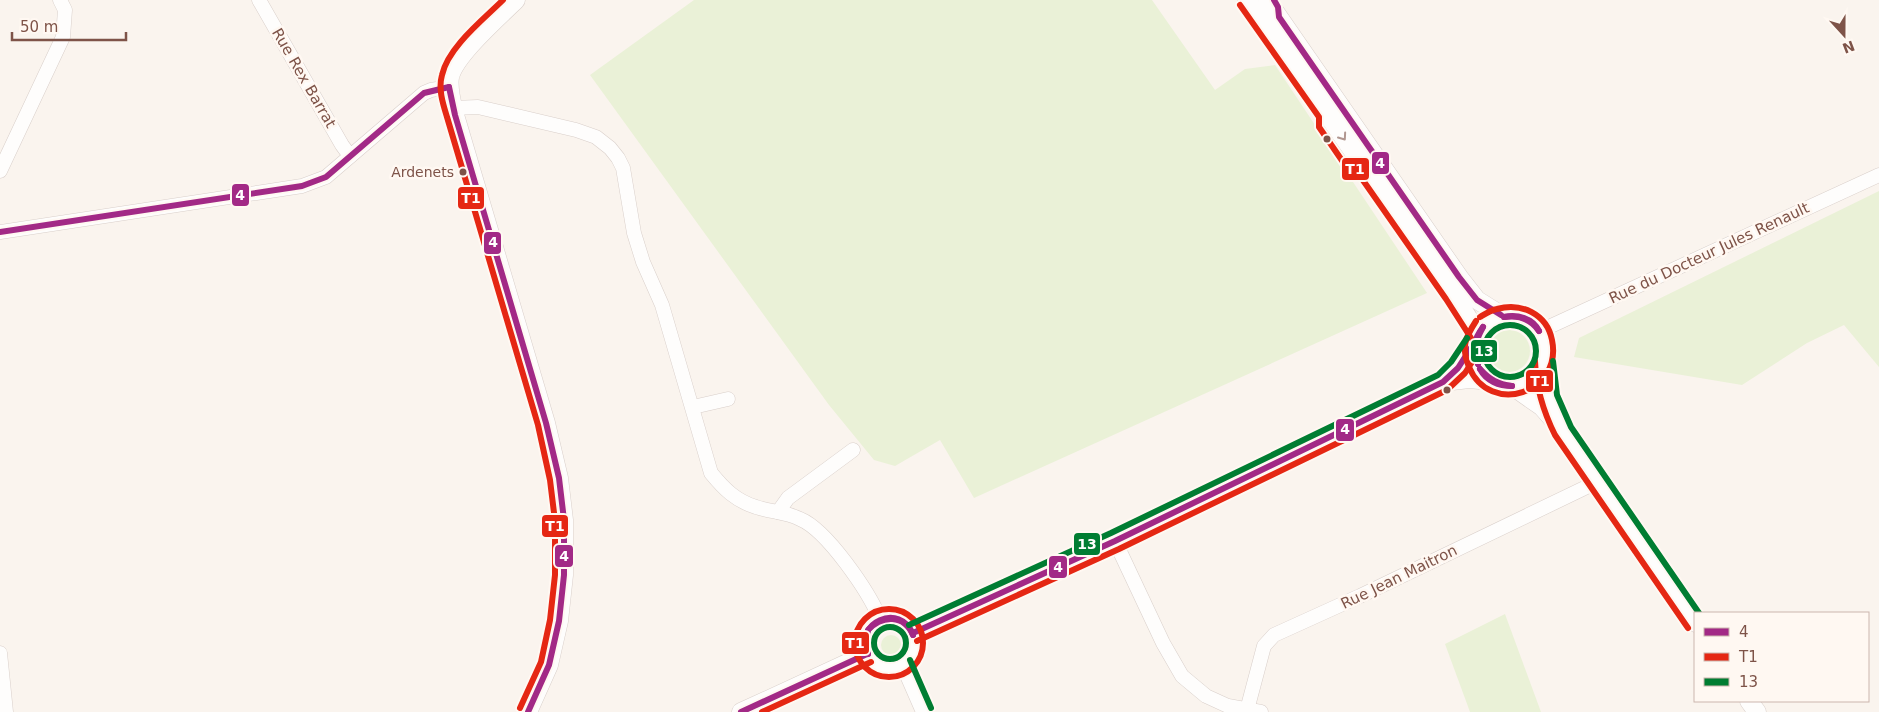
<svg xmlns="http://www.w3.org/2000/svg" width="1879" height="712" viewBox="0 0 1879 712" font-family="'DejaVu Sans',sans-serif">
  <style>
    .green { fill: #eaf1d7 }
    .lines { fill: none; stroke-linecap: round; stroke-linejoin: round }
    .minor-casing { stroke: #d9cfca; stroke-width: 15 }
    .tertiary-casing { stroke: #d9cfca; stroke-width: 19 }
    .minor { stroke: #fefdfc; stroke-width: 14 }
    .tertiary { stroke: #fefdfc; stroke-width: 18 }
    .bus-1-casing { stroke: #fff8f2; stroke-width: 10 }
    .bus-2-casing { stroke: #fff8f2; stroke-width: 10 }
    .bus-3-casing { stroke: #fff8f2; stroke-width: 10 }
    .bus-1 { stroke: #a22986; stroke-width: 6 }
    .bus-2 { stroke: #e52713; stroke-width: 6 }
    .bus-3 { stroke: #007d32; stroke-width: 6 }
    .oneway { stroke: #b19790 }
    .bus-dot { fill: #7e5348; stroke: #fff8f2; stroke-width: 2 }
    .labels { text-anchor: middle; stroke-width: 5; stroke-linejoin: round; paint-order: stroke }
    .bus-label { font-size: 14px; fill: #7e5348; stroke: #fff8f2; text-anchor: end }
    .street-label { font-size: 15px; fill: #7e5348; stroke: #fff8f2 }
    .line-badge { stroke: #fff8f2; stroke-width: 2 }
    .badge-label { font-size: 14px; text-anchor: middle; font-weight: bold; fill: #fff }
  </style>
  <rect width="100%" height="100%" fill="#faf4ee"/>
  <!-- green -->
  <g class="green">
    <polygon points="694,0 1152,0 1215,90 1245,69 1275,65 1427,293 974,498 940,440 895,466 874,460 829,405 590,75"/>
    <polygon points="1879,191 1879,367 1844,325 1807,343 1742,385 1574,357 1579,338"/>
    <circle cx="1509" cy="351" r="21"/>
    <polygon points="1505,614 1541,712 1470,712 1445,644"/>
    <circle cx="891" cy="645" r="10"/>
  </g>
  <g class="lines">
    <defs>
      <g id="minor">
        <polyline points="259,0 342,145 350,156"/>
        <path d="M453,108l25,-1 98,23 20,7 14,11 8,10 5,10 11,65 9,29 19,43 49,168c13,16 25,28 45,34 15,5 30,5 44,12 27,11 69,73 80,100"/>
        <polyline points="0,171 63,37 65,10 60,0"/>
        <polyline points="0,232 302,186 326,177 424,93 431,90 449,87"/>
        <polyline points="1540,331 1879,175"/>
        <polyline points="693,407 728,399"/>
        <polyline points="778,512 788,498 853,450"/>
        <polyline points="1115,541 1163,643 1182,676 1206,696 1228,706 1261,712"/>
        <polyline points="0,653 6,712"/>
        <polyline points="902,664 923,712"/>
        <polyline points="1247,710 1264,646 1274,635 1360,596 1597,482"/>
      </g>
      <g id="tertiary">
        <path d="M516,0c-17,17 -61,55 -66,77 -2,12 2,26 5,38l91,308 13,55 5,42v55l-5,46 -10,44 -21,47"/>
        <polyline points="1247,0 1453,294 1478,333"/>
        <polyline points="1267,0 1459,277 1477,300 1501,315"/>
        <circle cx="1509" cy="350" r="36"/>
        <path d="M1544,361c0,21 3,37 12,57"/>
        <polyline points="1443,382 1469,379 1491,381"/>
        <polyline points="1512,386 1542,407 1563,431 1695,623"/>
        <circle cx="889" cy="643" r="25"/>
        <polyline points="913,633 1115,541 1443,382 1458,368 1474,343"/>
        <polyline points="1749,701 1757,712"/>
        <polyline points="741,712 867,654"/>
      </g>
    </defs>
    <!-- minor casing -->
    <use href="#minor" class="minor-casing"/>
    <!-- tertiary casing -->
    <use href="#tertiary" class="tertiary-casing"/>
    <!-- minor -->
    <use href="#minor" class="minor"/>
    <!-- tertiary -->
    <use href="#tertiary" class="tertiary"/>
    <defs>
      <g id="bus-1">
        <polyline points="1274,0 1278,7 1279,17 1459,277 1477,300 1501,315"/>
        <polyline points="449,87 455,115 546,423 559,478 564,520 564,575 559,621 549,665 528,712"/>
        <polyline points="0,232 302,186 326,177 424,93 449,87"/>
        <path d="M1504,317c13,-3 29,1 35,14"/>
        <path d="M1504,317c14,-2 27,2 35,14"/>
        <path d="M1478,364c-7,-15 -4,-25 5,-37"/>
        <path d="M1478,364c-6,-14 -2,-24 5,-37"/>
        <path d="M1480,369c10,11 18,15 32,17"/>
        <path d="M1480,369c6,12 19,17 32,17"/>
        <polyline points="913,633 1115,541 1443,382 1458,368 1474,343"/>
        <path d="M868,654c-16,-31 33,-53 45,-19"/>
        <path d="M868,654l-3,-10 3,-14c14,-15 36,-16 45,5"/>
        <polyline points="741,712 867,654"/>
      </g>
      <g id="bus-2">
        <path d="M503,0c-19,19 -55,47 -61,75 -4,14 1,29 5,42l91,308 12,55 5,41v54l-5,45 -9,42 -21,46"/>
        <polyline points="1240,5 1319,117 1319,127 1343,162 1347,165 1353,166 1446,299 1471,338"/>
        <path d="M1476,321c-11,17 -15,26 -7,46 21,50 94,26 83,-27 -5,-26 -31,-38 -55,-31 -6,1 -12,5 -17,8"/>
        <path d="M1535,361c1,27 8,50 20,74l133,193"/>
        <circle cx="889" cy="643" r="34"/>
        <polyline points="917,641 1119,549 1447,390 1465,373 1481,348"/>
        <polyline points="762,712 871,662"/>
      </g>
      <g id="bus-3">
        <circle cx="1510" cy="351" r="26"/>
        <polyline points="1553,361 1557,395 1571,427 1699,613"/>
        <polyline points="909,625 1111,533 1438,375 1451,362 1467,338"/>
        <circle cx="890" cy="643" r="16"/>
        <polyline points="910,660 931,708"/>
      </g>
    </defs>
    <!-- bus-1 casing -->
    <use href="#bus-1" class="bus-1-casing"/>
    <!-- bus-2 casing -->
    <use href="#bus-2" class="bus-2-casing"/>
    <!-- bus-3 casing -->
    <use href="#bus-3" class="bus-3-casing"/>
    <!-- bus-1 -->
    <use href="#bus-1" class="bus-1"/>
    <!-- bus-2 -->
    <use href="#bus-2" class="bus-2"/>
    <!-- bus-3 -->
    <use href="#bus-3" class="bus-3"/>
  </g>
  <!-- one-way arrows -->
  <defs><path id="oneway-chevron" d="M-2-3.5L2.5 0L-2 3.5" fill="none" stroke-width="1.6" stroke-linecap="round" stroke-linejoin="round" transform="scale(1.25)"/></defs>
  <use class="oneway" href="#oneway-chevron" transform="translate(1343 137) rotate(55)"/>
  <!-- markers -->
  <g class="bus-dot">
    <circle cx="1327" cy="139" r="4.5"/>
    <circle cx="463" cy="172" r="4.5"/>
    <circle cx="1447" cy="390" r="4.5"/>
  </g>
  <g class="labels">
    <!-- bus labels -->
    <g class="bus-label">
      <text x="454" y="177">Ardenets</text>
    </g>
    <!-- street labels -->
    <g class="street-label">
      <text transform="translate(304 78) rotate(60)" y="5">Rue Rex Barrat</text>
      <text transform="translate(1709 253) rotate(-25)" y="5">Rue du Docteur Jules Renault</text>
      <text transform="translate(1399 577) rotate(-26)" y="5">Rue Jean Maitron</text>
    </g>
  </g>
  <g class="line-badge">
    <rect x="1371" y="151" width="19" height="24" rx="5" fill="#a22986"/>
    <rect x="1341" y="157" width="29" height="24" rx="5" fill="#e52713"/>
    <rect x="231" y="183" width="19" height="24" rx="5" fill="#a22986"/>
    <rect x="457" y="186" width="28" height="24" rx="5" fill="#e52713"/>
    <rect x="483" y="231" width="19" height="24" rx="5" fill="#a22986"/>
    <rect x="1470" y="339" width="28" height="24" rx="5" fill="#007d32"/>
    <rect x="1525" y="369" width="29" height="24" rx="5" fill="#e52713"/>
    <rect x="1335" y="418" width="20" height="24" rx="5" fill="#a22986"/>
    <rect x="541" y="514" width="28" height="24" rx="5" fill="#e52713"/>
    <rect x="1073" y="532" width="28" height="24" rx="5" fill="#007d32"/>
    <rect x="554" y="544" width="20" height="24" rx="5" fill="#a22986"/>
    <rect x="1048" y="555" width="20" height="24" rx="5" fill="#a22986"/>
    <rect x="841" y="631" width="29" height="24" rx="5" fill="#e52713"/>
  </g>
  <g class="badge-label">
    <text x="1380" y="168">4</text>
    <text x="1355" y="174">T1</text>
    <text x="240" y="200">4</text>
    <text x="471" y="203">T1</text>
    <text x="493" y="247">4</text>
    <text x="1484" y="356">13</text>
    <text x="1540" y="386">T1</text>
    <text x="1345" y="434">4</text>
    <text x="555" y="531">T1</text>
    <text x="1087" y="549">13</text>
    <text x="564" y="561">4</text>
    <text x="1058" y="572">4</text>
    <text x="855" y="648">T1</text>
  </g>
  <!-- legend -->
  <rect x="1694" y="612" width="175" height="90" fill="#fff8f2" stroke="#cbb6ae"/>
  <rect x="1704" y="628" width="25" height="8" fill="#a22986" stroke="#cbb6ae"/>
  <text x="1739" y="637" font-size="15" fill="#7e5348">4</text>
  <rect x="1704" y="653" width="25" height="8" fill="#e52713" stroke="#cbb6ae"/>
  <text x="1739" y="662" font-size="15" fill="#7e5348">T1</text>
  <rect x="1704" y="678" width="25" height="8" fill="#007d32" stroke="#cbb6ae"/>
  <text x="1739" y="687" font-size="15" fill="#7e5348">13</text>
  <!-- north arrow -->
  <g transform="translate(1844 35) rotate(159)" stroke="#fff8f2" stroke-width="4" paint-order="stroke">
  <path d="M0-4L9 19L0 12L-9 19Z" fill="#7e5348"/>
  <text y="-8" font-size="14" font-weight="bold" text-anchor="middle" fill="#7e5348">N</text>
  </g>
  <!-- scale -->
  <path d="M12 32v8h114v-8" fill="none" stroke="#7e5348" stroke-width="2.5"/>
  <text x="20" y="32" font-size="15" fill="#7e5348" stroke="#fff8f2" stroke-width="4" paint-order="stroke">50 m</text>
</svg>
